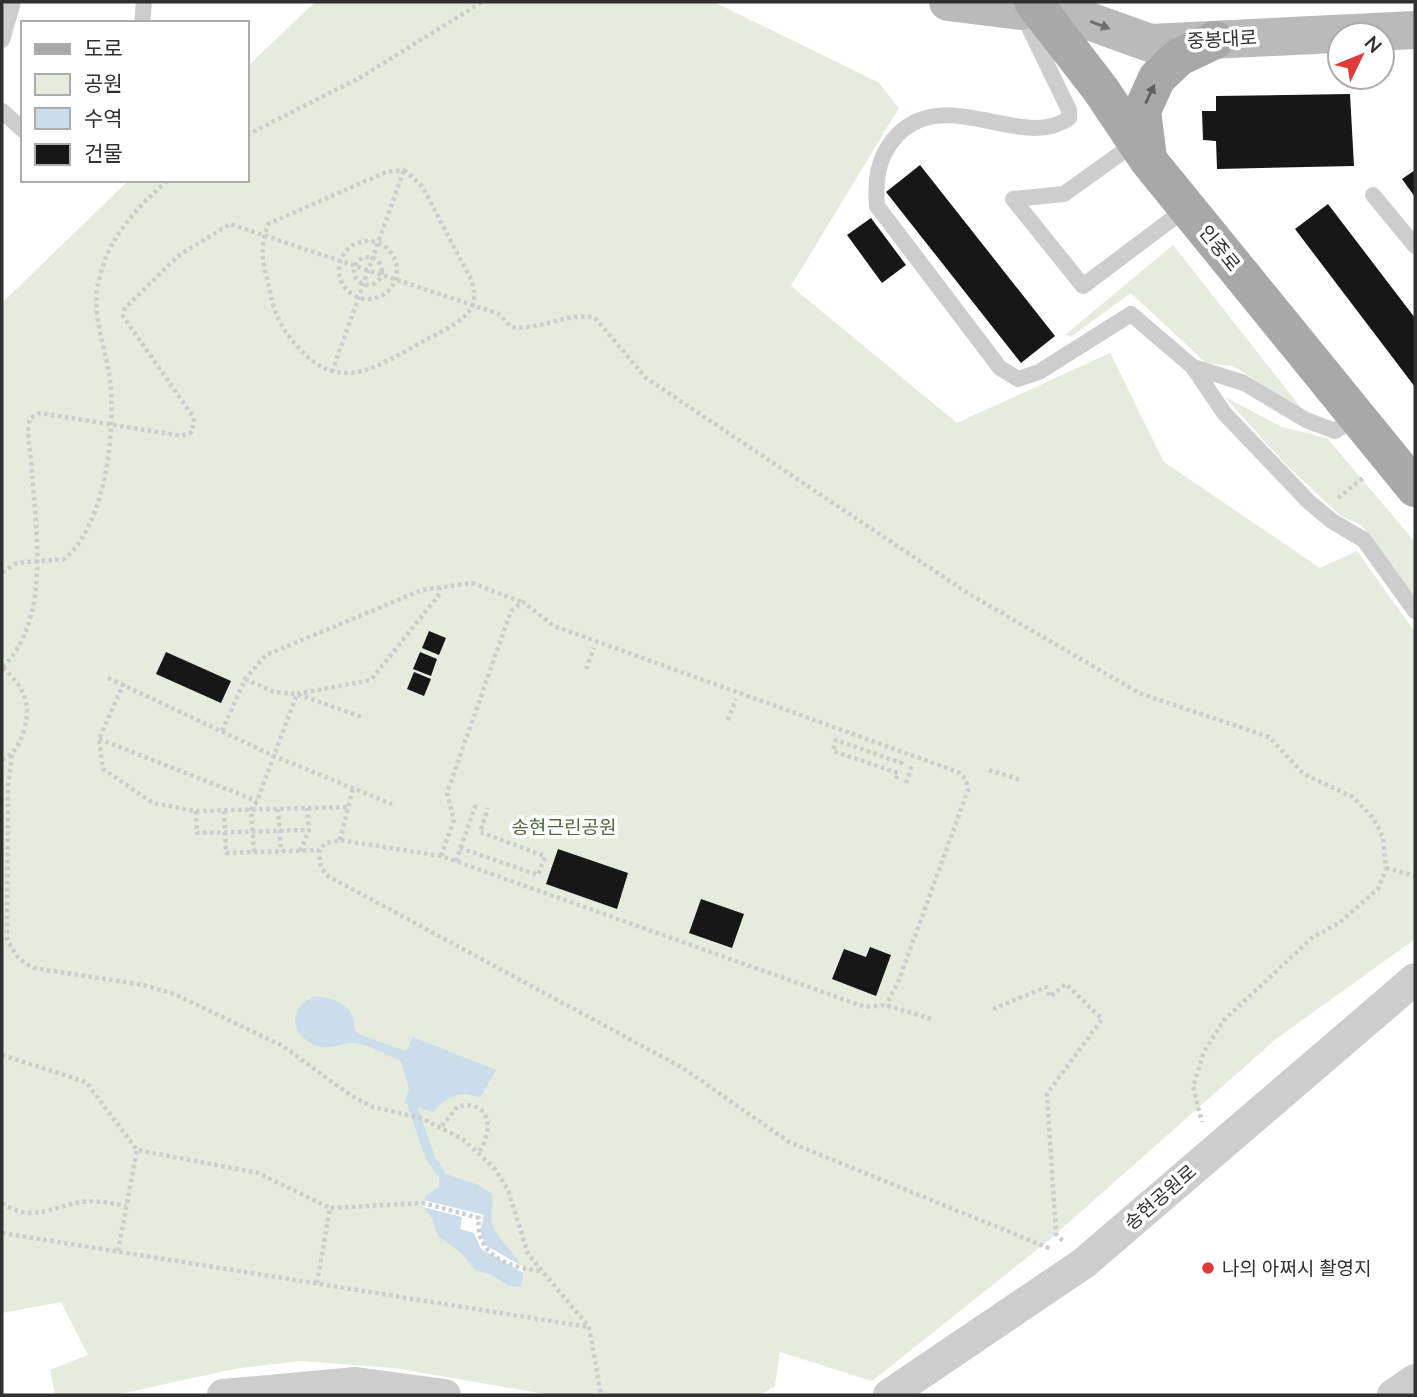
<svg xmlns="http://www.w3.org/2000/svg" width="1417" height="1397" viewBox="0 0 1417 1397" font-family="Lato,'Noto Sans KR',sans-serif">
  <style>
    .green { fill: #e5ecde }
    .water { fill: #cbdceb }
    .pier { fill: #fff }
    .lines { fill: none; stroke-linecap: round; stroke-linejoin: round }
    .stream { stroke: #cbdceb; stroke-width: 9 }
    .building { fill: #171717 }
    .path { stroke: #cdcdcd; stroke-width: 4.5; stroke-dasharray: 3.5 3.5; stroke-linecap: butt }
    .lane { stroke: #cdcdcd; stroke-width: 16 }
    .street { stroke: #cdcdcd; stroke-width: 32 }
    .secondary { stroke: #bababa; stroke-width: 38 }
    .primary { stroke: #a8a8a8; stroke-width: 38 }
    .oneway { fill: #6e6e6e }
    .oneway2 { fill: #606060 }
    .poi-dot { fill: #de3b3a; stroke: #fff; stroke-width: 2.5 }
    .labels { text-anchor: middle; stroke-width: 7; stroke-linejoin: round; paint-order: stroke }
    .street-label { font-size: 19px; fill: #303030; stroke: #fff }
    .park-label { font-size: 19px; fill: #4f6a3f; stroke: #fff }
    .poi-label { font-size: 19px; fill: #303030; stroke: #fff; text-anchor: start }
  </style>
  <rect width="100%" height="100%" fill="#fff"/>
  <!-- green -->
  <g class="green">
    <polygon points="315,2 714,2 878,82 899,108 791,286 957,423 1110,353 1164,462 1320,568 1357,551 1415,632 1415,939 1276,1039 1049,1240 872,1381 780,1352 775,1386 760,1395 551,1395 394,1368 300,1361 234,1369 115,1395 55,1395 50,1370 88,1355 61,1302 2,1313 2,303 129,180 247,180 247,67"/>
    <polygon points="1173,245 1302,409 1233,366 1206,363 1131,293 1072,336 1065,335"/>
    <polygon points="1225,397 1282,427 1327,438 1415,542 1415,599 1361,525 1341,516 1285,464"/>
  </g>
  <!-- water -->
  <g class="water">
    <path d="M313,997c14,-1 36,4 40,21 2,7 0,10 5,16l48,17 7,-14 83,33 -16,28c-19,-9 -34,-1 -47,14l-29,-9 5,-14 -8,-28c-15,-6 -32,-17 -47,-18 -11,-1 -21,6 -33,4 -29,-7 -36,-37 -8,-50z"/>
    <path d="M440,1172l38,13 14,9c2,11 -3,21 1,32 7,20 42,39 26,61l-10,-1 -19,-12 -14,-3 -15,-18 -23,-17 -6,-18 -9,-11 2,-11 14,-9z"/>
  </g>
  <!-- pier -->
  <polygon class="pier" points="423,1200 484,1215 480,1231 485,1245 522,1266 524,1273 481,1249 474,1233 460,1229 462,1217 423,1207"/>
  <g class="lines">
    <!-- stream -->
    <polyline class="stream" points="412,1105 430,1157 440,1172"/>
  </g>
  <!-- building -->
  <g class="building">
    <polygon points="1350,94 1354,166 1217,169 1216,141 1203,140 1202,111 1216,111 1216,96"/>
    <polygon points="920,165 1055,336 1021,363 886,192"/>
    <polygon points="1415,170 1415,197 1402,179"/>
    <polygon points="1328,204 1415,318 1415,387 1295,229"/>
    <polygon points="871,218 906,265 882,283 847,235"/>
    <polygon points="429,631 446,638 439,655 422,648"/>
    <polygon points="166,652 231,681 221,703 156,674"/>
    <polygon points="420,652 437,659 431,676 413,669"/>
    <polygon points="414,672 431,679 424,696 407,689"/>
    <polygon points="558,849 628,873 617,909 546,884"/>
    <polygon points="701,899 744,914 732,948 689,933"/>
    <polygon points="870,947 891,955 876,996 832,979 844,949 866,957"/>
  </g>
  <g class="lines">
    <!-- path -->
    <g class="path">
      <polyline points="247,135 361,77 482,2"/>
      <path d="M404,170l18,16 50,95c2,9 4,17 0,26 -11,18 -35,26 -52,36 -45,25 -81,51 -122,4 -13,-13 -24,-33 -27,-51 -6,-33 -14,-38 -3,-72l118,-52z"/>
      <circle cx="368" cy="270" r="29"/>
      <circle cx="368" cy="271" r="14"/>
      <polyline points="332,372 404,170"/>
      <polyline points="1338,498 1364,477"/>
      <path d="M2,572l15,-9 47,-4c43,-34 53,-135 45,-186 -5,-29 -17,-60 -11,-89 9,-45 37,-75 70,-104"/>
      <path d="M3,667c48,-50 33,-132 29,-196 -1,-16 -6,-37 -2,-53l10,-5 142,23 10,-4 2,-14 -71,-102 2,-8 53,-52 52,-32 269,90 12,13c31,4 56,-16 84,-9l51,60 320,214 173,101 130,44 35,37 49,23 20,21 10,19 3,31 -8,21 -39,34 -26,14 -89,83 -20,32 -11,35 9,35"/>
      <polyline points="586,669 594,648"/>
      <polyline points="108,678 274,756 392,804"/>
      <polyline points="245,679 274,692 297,694 362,717"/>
      <polyline points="124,683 99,739 103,769 153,803 196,811 348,807"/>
      <polyline points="297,694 371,680 438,596 440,587"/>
      <polyline points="728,720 736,699"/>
      <polyline points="222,731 245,679 266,655 422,590 472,583 522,602"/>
      <polyline points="99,739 257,801"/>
      <path d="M12,755l-4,31 -1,153c7,14 12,23 27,29l110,17 30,9 109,52 67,49 23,12 48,11 43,22 31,29 13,21 20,64 61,73 12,68"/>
      <path d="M2,760c13,-7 18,-16 22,-30 8,-28 -1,-44 -22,-63"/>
      <polyline points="989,770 1021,780"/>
      <polyline points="896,779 898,773 833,751 836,740 901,763 903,759"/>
      <polyline points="906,783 913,763"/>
      <polyline points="278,809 281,852"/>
      <polyline points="196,811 197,833 309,830"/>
      <polyline points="224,811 226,853 319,850"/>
      <polyline points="340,840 353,788"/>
      <polyline points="460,848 538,875 545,856 480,832 488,808"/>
      <polyline points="300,851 309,830 307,808"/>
      <polyline points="254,852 251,810 257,801 297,694"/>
      <polyline points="441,856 454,820 447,793 511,611 523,602 554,626 958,772 966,779 968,790 899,980 886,1005"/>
      <polyline points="456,861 476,804"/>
      <polyline points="1386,868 1415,876"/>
      <polyline points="993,1009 1046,987 1050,997 1066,984 1102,1019 1047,1094 1056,1234 1064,1242"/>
      <polyline points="931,1019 886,1005 865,1007 441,856 340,840 326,843 319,850 321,868 328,876 683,1068 789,1142 1051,1249"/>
      <polyline points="2,1055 86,1082 137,1150 258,1173 330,1208"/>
      <path d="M442,1126l16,-20c33,-6 36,23 21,46"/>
      <path d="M2,1203c31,21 50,3 80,-1 15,-2 29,1 44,4"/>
      <polyline points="2,1233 588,1327"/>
      <polyline points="118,1251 137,1150"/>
      <path d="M317,1283l13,-75 93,-5 56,15c-5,37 31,50 62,53"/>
    </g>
    <!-- lane -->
    <g class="lane">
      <path d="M1021,11l48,99v8c-46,35 -128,-38 -176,22 -16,20 -18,42 -16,66l123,162 18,11 21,-7 92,-58 62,53 31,46 85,89 23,19 32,19 51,71"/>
      <polyline points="142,23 144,2"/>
      <polyline points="2,40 13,2"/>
      <polyline points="2,111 23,130"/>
      <polyline points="1135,143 1064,194 1013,199 1083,286 1188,207"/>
      <polyline points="1373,195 1415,246"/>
      <polyline points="1193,367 1244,383 1306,420 1335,431 1356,417"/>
    </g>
    <!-- street -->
    <g class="street">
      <polyline points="223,1395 356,1383 445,1395"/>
      <polyline points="889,1395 1084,1263 1415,979"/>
      <polyline points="1393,1395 1415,1380"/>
    </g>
    <!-- secondary -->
    <g class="secondary">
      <polyline points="948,2 1021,11 1031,2"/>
      <polyline points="1036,2 1150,43 1415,30"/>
    </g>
    <!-- primary -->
    <g class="primary">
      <polyline points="1033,2 1101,90 1148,160 1415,488"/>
      <polyline points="1148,158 1142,111 1157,78 1179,57 1215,40"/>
    </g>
  </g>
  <!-- one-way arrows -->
  <defs><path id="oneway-solid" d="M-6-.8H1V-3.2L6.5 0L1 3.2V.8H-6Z" transform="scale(1.75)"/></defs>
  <use class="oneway" href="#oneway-solid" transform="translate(1100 25) rotate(20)"/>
  <use class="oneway2" href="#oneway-solid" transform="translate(1150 94) rotate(-65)"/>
  <!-- markers -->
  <circle class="poi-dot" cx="1208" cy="1268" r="7"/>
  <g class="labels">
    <!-- street labels -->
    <g class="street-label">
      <text transform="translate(1222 39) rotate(-3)" y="7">중봉대로</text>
      <text transform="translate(1220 248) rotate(51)" y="7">인중로</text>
      <text transform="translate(1160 1197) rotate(-41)" y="7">송현공원로</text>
    </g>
    <!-- park labels -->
    <g class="park-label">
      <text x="564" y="834">송현근린공원</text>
    </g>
    <!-- poi labels -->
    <g class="poi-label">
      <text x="1222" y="1275">나의 아쩌시 촬영지</text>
    </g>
  </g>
  <!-- border -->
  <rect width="1417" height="1397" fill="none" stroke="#303030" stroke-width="7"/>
  <!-- legend -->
  <rect x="21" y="21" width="228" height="161" fill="#ffffff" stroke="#acacac" stroke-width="2"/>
  <rect x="35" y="44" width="35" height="10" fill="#a8a8a8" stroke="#acacac" stroke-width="2"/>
  <text x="84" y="56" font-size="21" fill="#303030">도로</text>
  <rect x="35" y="74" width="35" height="21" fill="#e5ecde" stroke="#acacac" stroke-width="2"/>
  <text x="84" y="91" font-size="21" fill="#303030">공원</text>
  <rect x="35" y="108" width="35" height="21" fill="#cbdceb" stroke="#acacac" stroke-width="2"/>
  <text x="84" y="126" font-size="21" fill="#303030">수역</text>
  <rect x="35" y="144" width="35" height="21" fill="#171717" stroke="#acacac" stroke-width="2"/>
  <text x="84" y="161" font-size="21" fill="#303030">건물</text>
  <!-- north arrow -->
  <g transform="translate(1361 56) rotate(47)"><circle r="33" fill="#ffffff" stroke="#acacac" stroke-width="2"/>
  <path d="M0-5L12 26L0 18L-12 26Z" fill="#de3b3a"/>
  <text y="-10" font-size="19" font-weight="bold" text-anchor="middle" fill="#303030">N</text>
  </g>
</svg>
